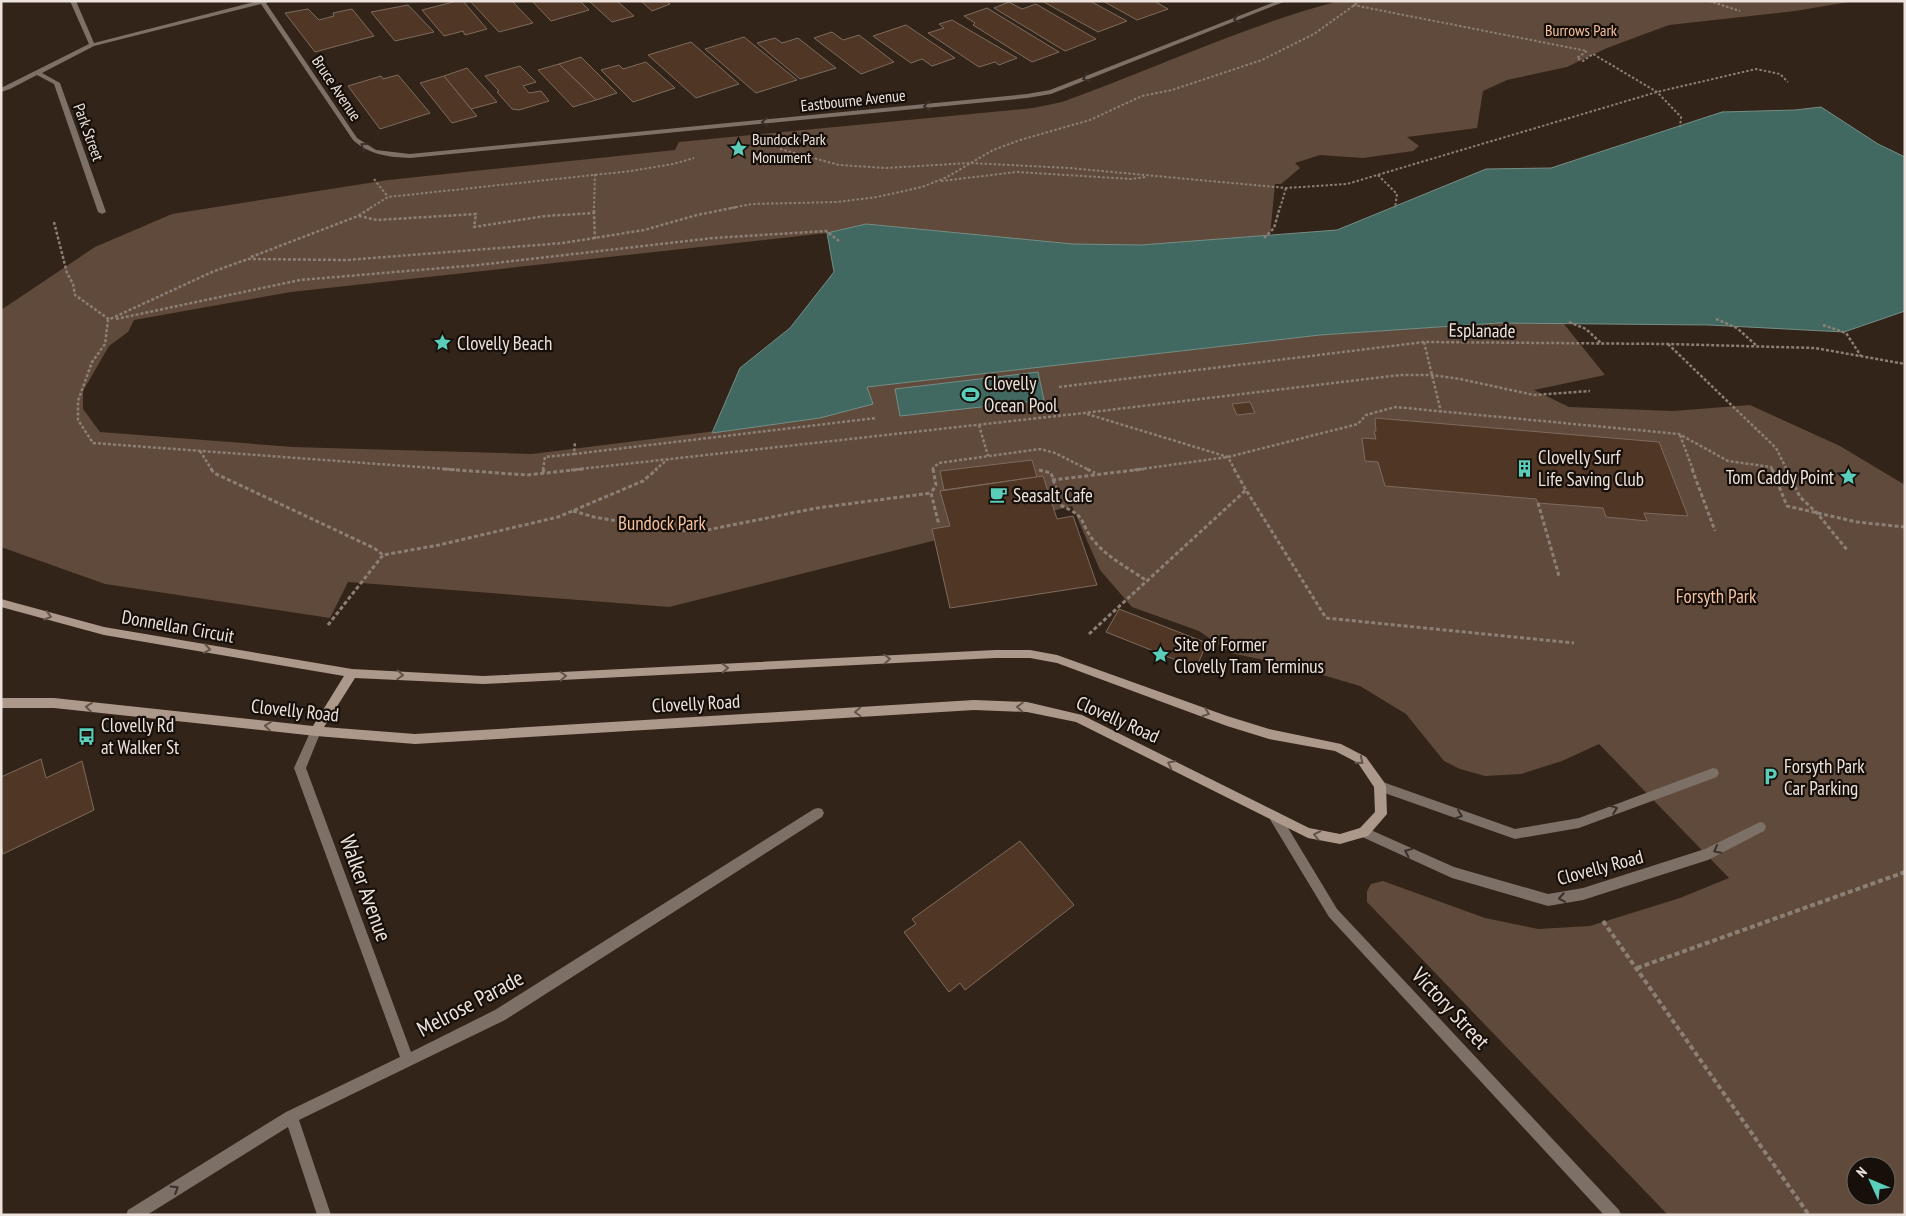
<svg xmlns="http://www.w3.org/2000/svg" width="1906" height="1216" viewBox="0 0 1906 1216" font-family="'PT Sans Narrow',sans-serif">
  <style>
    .green { fill: #604a3b; fill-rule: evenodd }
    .water { fill: #416961; stroke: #758e86 }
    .building { fill: #503624; stroke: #7d6b5e }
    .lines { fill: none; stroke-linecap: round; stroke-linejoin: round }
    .path-far3 { stroke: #8c7f75; stroke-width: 2; stroke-dasharray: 2.5 2; stroke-linecap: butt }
    .path-far2 { stroke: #8c7f75; stroke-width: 2.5; stroke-dasharray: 3 2; stroke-linecap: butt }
    .path-far1 { stroke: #8c7f75; stroke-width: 3; stroke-dasharray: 4 2.5; stroke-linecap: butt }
    .path { stroke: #8c7f75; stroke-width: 4; stroke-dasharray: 5 3; stroke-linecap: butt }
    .lane { fill: #7d7067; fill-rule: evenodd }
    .street { fill: #7d7067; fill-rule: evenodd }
    .secondary { fill: #ad998b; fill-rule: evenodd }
    .oneway { stroke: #3a312b }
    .oneway2 { stroke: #62544a }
    .labels { text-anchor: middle; stroke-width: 4.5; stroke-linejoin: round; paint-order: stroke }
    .far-park-label { font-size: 16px; fill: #f6c29e; stroke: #160f0a }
    .far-street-label { font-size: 16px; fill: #eee3dc; stroke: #160f0a }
    .far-poi-label { font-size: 16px; fill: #eee3dc; stroke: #160f0a; text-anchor: start }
    .street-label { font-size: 19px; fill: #eee3dc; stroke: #160f0a }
    .poi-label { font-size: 19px; fill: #eee3dc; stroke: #160f0a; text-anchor: start }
    .park-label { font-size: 19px; fill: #f6c29e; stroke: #160f0a }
    .near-street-label { font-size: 22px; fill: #eee3dc; stroke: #160f0a }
  </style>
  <rect width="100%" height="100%" fill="#332419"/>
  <!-- green -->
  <path class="green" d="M1339,1h516l-60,10 -126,14 -62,23 -40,19 -60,13 -24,11 -6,37 -70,9 12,9 -6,5 -50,7 -43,-3 -25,8 5,5 -19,16h-6l-5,52 -129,9 -68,-1 -207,-20 -39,9 -536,59 -157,28 -6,12 -19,14 -26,45v18l17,23 193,15 239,7 288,-36 52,-14 -5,-17 453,-52 240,-16 45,56 -71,15 35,17 104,4 77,-6 90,41 65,39v730h-237l-301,-313v-11l4,-7 12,-3 102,37 53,11 52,-3 90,-28 49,-20 -130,-134 -37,17 -41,13 -36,2 -25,-7 -16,-8 -38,-47 -46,-28 -68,-20 -61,-13 -32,-22 -67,-24 -32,-37 -28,-64 -403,101 -321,-25 -18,36 -225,-34 -104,-37v-237l94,-63 77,-33 216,-34 287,-30 4,-8 354,-34 29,-6 19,-7c85,-32 170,-71 258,-94zM1856,1166h30v30h-30z"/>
  <!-- water -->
  <g class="water">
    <polygon points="1821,107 1878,144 1905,157 1905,311 1844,332 1709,325 1498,323 1320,335 867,387 873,404 820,418 712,433 740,368 790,328 834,272 827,233 866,224 1073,244 1141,245 1337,230 1486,169 1551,168 1722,112 1795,110"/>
    <polygon points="1038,372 1044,400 900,416 895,389"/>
  </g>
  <!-- building -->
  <g class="building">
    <polygon points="457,1 463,1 487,29 465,35 463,31 444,36 422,10"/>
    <polygon points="470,1 512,1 533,23 499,32"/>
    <polygon points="532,1 580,1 589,10 551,21"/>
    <polygon points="589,1 617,1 634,16 612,22"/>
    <polygon points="641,1 667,1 670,4 652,11"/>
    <polygon points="1042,1 1090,1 1127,21 1098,32"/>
    <polygon points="1103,1 1154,1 1168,9 1137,20"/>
    <polygon points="1009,2 1022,9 1036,4 1096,39 1065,51 994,8"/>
    <polygon points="408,5 434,32 395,41 371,12"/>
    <polygon points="987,8 1059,52 1032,62 973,25 975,23 964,16"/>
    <polygon points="308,9 319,20 334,16 333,13 352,9 374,36 315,52 285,13"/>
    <polygon points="952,20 1017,58 999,65 995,62 979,67 928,33 944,28 939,24"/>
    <polygon points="906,25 955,58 932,66 922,59 911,63 873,36"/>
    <polygon points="832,32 843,40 859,35 894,62 861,74 814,38"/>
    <polygon points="744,37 797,80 756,93 705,49"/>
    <polygon points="775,38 782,43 798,38 836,68 800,79 757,43"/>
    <polygon points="691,42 739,84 696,98 648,55"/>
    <polygon points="581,57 617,93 596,100 559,64"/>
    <polygon points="646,62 675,88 633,102 601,70 619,65 623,69"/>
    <polygon points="559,64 596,100 573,107 538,70"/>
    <polygon points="520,66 536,82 523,86 529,93 541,91 549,101 519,110 512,109 497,92 499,91 485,76"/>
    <polygon points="467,68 497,102 471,109 444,76"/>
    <polygon points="398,75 430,113 380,129 348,86 381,76 383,79"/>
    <polygon points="444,76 471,109 477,116 452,123 420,83"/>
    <polygon points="1250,402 1255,413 1237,415 1232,404"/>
    <polygon points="1375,418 1659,442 1688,516 1644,513 1647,521 1606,517 1603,508 1538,503 1536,499 1385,486 1378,462 1365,461 1362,438 1376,439 1374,431 1376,431"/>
    <polygon points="1032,460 1037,477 944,490 940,471"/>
    <polygon points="1043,476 1057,519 1073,516 1097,585 950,608 932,529 950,526 940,491"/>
    <polygon points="1119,609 1207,643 1196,668 1106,632"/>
    <polygon points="41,759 46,778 82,761 94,810 3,854 1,844 1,777"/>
    <polygon points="1020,841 1074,905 965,990 960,983 949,992 904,932 916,924 912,919"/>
  </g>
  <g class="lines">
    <!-- path-far3 -->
    <g class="path-far3">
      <polyline points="1709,1 1740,11"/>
      <polyline points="1353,5 1587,51 1577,58 1583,61 1593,54 1657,92 1681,117 1680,127"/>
      <polyline points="780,149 839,165 886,168 970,163 1069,168 1286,188 1347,184 1657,92 1756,69 1780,74 1788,82"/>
      <polyline points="1378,175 1397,194 1395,208"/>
      <polyline points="374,179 388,197"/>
      <polyline points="941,181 1017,172 1131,179 1146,177"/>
      <polyline points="370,208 388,197 631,171 673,164 694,158"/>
      <polyline points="594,208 595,174"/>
      <polyline points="731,208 752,204 837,202 877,197 922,187 947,177 993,150 1020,140 1090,120 1142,96 1172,90 1262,60 1314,34 1360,1"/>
      <polyline points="1280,208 1286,188"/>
    </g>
    <!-- path-far2 -->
    <g class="path-far2">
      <polyline points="594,213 594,207"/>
      <polyline points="359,216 377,220 476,214 474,227 545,216 594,213 595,239"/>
      <polyline points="54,222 67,273 73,284 75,295 110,320"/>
      <polyline points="1264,238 1274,228 1280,207"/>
      <polyline points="251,257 358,216 372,207"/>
      <polyline points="116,319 300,280 478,265 713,238 826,231 839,241"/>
      <polyline points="1716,319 1737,328 1757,346"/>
      <polyline points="1569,322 1586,329 1602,344"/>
      <polyline points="1823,325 1846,333 1861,356"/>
      <polyline points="1424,342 1441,412"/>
      <polyline points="1668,344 1776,448 1787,470"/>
      <polyline points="1059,387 1424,342 1668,344 1815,348 1905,364"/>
      <polyline points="1087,414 1228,457 1235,470"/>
      <polyline points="979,425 988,456"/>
      <polyline points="1680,435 1693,470"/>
      <polyline points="200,451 212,470"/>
      <polyline points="574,454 876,418"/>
      <polyline points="460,470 93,443 78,420 78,401 92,362 105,344 108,320 212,272 248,259 347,260 563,243 644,230 697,215 737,207"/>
      <polyline points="543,470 545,457 574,454 575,442"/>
      <polyline points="571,470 1084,413 1400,375 1432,375 1460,379 1534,395 1590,391"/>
      <polyline points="655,470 668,459"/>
      <polyline points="933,470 933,468 939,463 1040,449 1055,453 1089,470"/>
      <polyline points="1134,470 1228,457 1358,424 1366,415 1395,407 1679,434 1728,461 1771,467 1772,470"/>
    </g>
    <!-- path-far1 -->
    <g class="path-far1">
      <polyline points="211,469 214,473 374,548 383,555 439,545 558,517 643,481 657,469"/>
      <polyline points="443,469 527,475 583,469"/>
      <polyline points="933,469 936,485 931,493 939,525"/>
      <polyline points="1087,469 1095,473"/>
      <polyline points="1234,469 1246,490"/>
      <polyline points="1692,469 1715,531"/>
      <polyline points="1772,469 1787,506 1857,522 1905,527"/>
      <polyline points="1786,469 1800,497 1817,513 1848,551"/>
      <path d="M1039,470l12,3 11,33c26,11 17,17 32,35 14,17 36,28 53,40"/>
      <polyline points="543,473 544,469"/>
      <polyline points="1052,480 1144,469"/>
      <polyline points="1538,503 1559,576"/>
      <polyline points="573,511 594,517 671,530 702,531 817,508 931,493"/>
      <polyline points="328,625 383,555"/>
      <polyline points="1089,634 1246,490 1326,618 1574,643"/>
    </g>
    <!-- path -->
    <g class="path">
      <polyline points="1603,921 1809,1215"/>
      <polyline points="1637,968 1905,872"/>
    </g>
    <!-- lane -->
    <g class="lane">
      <polygon points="1713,768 1717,769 1719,773 1717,777 1579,828 1515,839 1376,790 1374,786 1376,782 1380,781 1515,829 1579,818"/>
      <polygon points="1760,822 1764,823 1766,827 1764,831 1708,860 1583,900 1548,906 1452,878 1360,836 1358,832 1360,828 1364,827 1454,867 1548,894 1583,888 1705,849"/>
    </g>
    <!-- street -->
    <g class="street">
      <path d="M70,1h6l18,42 164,-42h11l-3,2 91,135 19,12 34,4 617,-60 23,-4 227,-89h9l-235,93 -24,4 -617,60c-21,-1 -41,-3 -57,-18l-92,-136 -167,42 -52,27 18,10 46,129 -4,2 -4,-2 -44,-128 -17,-9 -27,14 -9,3v-4l88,-44z"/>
      <polygon points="316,726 320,728 321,731 306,768 411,1052 495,1010 814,809 818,808 822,809 824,813 822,817 505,1020 299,1120 331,1215 317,1215 288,1127 147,1215 126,1215 128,1210 286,1112 400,1057 294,768 312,728"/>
      <polygon points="1275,812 1279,813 1337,909 1619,1210 1621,1215 1604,1215 1329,917 1271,821 1269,817 1271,813"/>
    </g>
    <!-- secondary -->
    <path class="secondary" d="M1,599l103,28 248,42 131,7 512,-26h35l27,5 170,61 42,13 72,15 25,13 18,25 2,4 1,28 -19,22 -28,8 -32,-6 -232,-116 -49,-10 -53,-2 -559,34 -99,-8 -262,-28h-53v-10h53l259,28 31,-50 -240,-41 -103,-28zM995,658h35l27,5 170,63 42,13 66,12 23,12 16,24 1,25 -15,16 -20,6 -31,-6 -227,-113 -55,-13 -53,-2 -559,34 -91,-7 31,-49 128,6z"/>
  </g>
  <!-- one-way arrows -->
  <defs><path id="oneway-chevron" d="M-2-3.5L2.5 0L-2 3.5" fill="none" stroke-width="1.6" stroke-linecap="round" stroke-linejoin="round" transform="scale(1.25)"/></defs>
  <g class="oneway">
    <use href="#oneway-chevron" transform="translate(1237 19) rotate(159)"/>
    <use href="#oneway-chevron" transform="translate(1086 78) rotate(159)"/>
    <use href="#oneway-chevron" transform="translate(927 106) rotate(174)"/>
    <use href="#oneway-chevron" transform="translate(765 122) rotate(174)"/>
    <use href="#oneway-chevron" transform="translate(364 146) rotate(-146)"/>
    <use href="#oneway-chevron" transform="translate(1614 809) rotate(-21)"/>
    <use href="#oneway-chevron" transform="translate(1459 815) rotate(19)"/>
    <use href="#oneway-chevron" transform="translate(1717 850) rotate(152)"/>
    <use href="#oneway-chevron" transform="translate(1408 852) rotate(-156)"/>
    <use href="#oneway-chevron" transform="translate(1562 898) rotate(170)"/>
    <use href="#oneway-chevron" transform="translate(175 1189) rotate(-32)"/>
  </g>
  <g class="oneway2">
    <use href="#oneway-chevron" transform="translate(48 616) rotate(16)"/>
    <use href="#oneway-chevron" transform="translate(207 649) rotate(10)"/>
    <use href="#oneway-chevron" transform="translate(887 659) rotate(-3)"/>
    <use href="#oneway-chevron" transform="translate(725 668) rotate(-3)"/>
    <use href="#oneway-chevron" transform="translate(400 675) rotate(3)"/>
    <use href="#oneway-chevron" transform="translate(563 676) rotate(-3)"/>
    <use href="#oneway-chevron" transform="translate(89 707) rotate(-174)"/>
    <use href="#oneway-chevron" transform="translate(1020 707) rotate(-177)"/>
    <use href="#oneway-chevron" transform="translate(858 712) rotate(177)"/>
    <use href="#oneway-chevron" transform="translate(1206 713) rotate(20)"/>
    <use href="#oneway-chevron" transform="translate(268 726) rotate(-174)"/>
    <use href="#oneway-chevron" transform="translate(1360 761) rotate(40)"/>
    <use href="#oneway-chevron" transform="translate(1171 764) rotate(-153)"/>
    <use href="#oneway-chevron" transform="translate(1317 835) rotate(-168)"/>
  </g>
  <!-- icons -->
  <defs>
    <symbol id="sight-bare" viewBox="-9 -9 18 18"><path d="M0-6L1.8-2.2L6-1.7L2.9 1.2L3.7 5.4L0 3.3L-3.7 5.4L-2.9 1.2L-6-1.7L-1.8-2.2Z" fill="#5bcebb" stroke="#160f0a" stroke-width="2.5" paint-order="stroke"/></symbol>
    <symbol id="stadium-bare" viewBox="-9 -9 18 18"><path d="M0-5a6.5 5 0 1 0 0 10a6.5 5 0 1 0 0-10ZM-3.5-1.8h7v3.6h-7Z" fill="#5bcebb" stroke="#160f0a" stroke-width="2.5" paint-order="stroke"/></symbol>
    <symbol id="building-bare" viewBox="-9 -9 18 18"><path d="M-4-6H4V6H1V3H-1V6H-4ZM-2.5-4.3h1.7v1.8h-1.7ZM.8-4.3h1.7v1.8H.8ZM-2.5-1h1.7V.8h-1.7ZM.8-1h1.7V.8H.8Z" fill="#5bcebb" stroke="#160f0a" stroke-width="2.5" paint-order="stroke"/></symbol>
    <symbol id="cafe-bare" viewBox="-9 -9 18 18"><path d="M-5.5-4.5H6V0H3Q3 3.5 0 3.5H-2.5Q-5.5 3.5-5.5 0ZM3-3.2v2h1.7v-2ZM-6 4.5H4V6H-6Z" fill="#5bcebb" stroke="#160f0a" stroke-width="2.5" paint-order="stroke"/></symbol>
    <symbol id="bus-bare" viewBox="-9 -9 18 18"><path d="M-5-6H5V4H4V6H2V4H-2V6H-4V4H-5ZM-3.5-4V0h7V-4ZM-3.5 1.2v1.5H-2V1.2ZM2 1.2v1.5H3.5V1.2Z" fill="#5bcebb" stroke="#160f0a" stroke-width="2.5" paint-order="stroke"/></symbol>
    <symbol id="parking-bare" viewBox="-9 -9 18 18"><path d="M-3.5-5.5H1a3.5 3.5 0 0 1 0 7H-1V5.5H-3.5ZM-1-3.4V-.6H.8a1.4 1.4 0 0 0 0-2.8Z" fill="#5bcebb" stroke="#160f0a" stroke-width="2.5" paint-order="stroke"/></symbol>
  </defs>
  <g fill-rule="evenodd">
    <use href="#sight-bare" x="726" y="136" width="25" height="25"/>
    <use href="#sight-bare" x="430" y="330" width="25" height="25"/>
    <use href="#stadium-bare" x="958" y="382" width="25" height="25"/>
    <use href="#building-bare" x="1512" y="456" width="25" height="25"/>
    <use href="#sight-bare" x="1836" y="464" width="25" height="25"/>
    <use href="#cafe-bare" x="986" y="482" width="25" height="25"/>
    <use href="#sight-bare" x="1148" y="642" width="25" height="25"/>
    <use href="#bus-bare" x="74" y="724" width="25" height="25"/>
    <use href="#parking-bare" x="1758" y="764" width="25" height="25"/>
  </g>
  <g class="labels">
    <!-- far-park labels -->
    <g class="far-park-label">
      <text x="1581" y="36">Burrows Park</text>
    </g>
    <!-- far-street labels -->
    <g class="far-street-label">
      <text transform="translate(337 88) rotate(56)" y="6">Bruce Avenue</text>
      <text transform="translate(853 100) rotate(-6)" y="6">Eastbourne Avenue</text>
      <text transform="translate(89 132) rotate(70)" y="6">Park Street</text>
    </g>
    <!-- far-poi labels -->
    <g class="far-poi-label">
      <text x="752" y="145">Bundock Park<tspan x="752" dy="18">Monument</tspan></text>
    </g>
    <!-- street labels -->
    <g class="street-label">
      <text transform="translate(1482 330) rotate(1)" y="7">Esplanade</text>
      <text transform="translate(178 626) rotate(10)" y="7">Donnellan Circuit</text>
      <text transform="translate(696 703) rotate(-3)" y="7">Clovelly Road</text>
      <text transform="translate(295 710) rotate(6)" y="7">Clovelly Road</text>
      <text transform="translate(1118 719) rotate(24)" y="7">Clovelly Road</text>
      <text transform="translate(1600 867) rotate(-15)" y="7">Clovelly Road</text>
    </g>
    <!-- poi labels -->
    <g class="poi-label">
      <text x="457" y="350">Clovelly Beach</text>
      <text x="984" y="390">Clovelly<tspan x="984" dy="22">Ocean Pool</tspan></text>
      <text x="1538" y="464">Clovelly Surf<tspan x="1538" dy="22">Life Saving Club</tspan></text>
      <text x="1834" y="484" text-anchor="end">Tom Caddy Point</text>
      <text x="1013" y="502">Seasalt Cafe</text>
      <text x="1174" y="651">Site of Former<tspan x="1174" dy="22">Clovelly Tram Terminus</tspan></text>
      <text x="101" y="732">Clovelly Rd<tspan x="101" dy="22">at Walker St</tspan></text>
      <text x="1784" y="773">Forsyth Park<tspan x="1784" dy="22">Car Parking</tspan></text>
    </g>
    <!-- park labels -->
    <g class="park-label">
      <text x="662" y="530">Bundock Park</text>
      <text x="1716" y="603">Forsyth Park</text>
    </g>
    <!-- near-street labels -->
    <g class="near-street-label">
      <text transform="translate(366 888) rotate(70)" y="8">Walker Avenue</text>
      <text transform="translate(470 1003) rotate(-28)" y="8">Melrose Parade</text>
      <text transform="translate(1451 1008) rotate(47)" y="8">Victory Street</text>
    </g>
  </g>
  <!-- border -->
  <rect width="1906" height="1216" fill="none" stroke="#eee3dc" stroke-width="5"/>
  <!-- north arrow -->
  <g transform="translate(1871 1181) rotate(314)"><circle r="24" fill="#160f0a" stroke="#6c645e"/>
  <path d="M0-4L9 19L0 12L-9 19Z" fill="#5bcebb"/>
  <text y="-8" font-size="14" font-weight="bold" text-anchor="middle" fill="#eee3dc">N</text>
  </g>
</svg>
